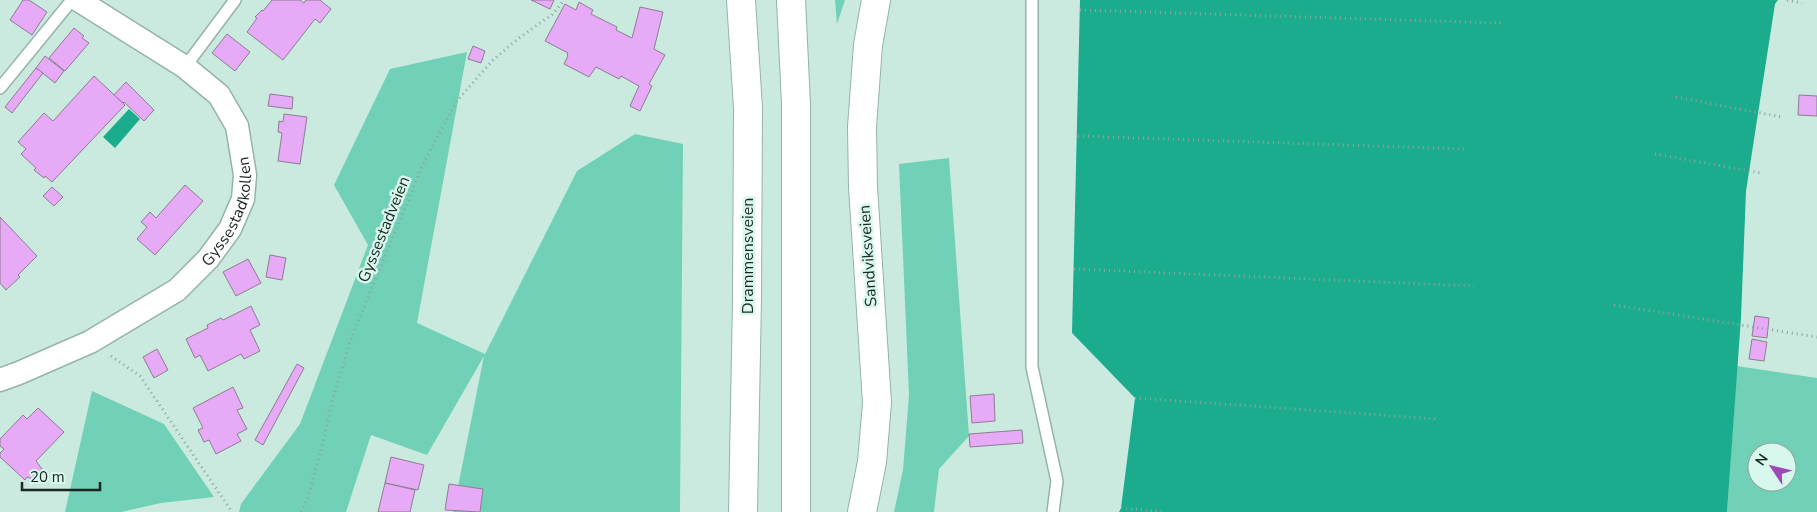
<svg xmlns="http://www.w3.org/2000/svg" width="1817" height="512" viewBox="0 0 1817 512" font-family="'Nunito Sans',sans-serif">
  <style>
    .green { fill: #70d1b6; fill-rule: evenodd }
    .water { fill: #1aac8d }
    .building { fill: #e6aaf7; stroke: #8d7d91 }
    .lines { fill: none; stroke-linecap: round; stroke-linejoin: round }
    .service-casing { stroke: #95b3a9; stroke-width: 14 }
    .minor-casing { stroke: #95b3a9; stroke-width: 25 }
    .secondary-casing { stroke: #95b3a9; stroke-width: 30 }
    .motorway-casing { stroke: #95b3a9; stroke-width: 30 }
    .path { stroke: #8ca49c; stroke-width: 3; stroke-dasharray: 1 4; stroke-linecap: butt }
    .service { stroke: #fff; stroke-width: 11 }
    .minor { stroke: #fff; stroke-width: 22 }
    .secondary { stroke: #fff; stroke-width: 28 }
    .motorway { stroke: #fff; stroke-width: 28 }
    .labels { text-anchor: middle; stroke-width: 5; stroke-linejoin: round; paint-order: stroke }
    .street-label { font-size: 16px; fill: #1b2623; stroke: #d8f7ed }
  </style>
  <rect width="100%" height="100%" fill="#cbeadf"/>
  <!-- green -->
  <g class="green">
    <polygon points="835,0 845,0 837,24"/>
    <polygon points="467,52 417,323 485,354 577,171 635,134 683,144 680,512 453,512 484,356 427,455 371,435 346,512 239,512 241,504 300,424 368,245 334,185 390,69"/>
    <polygon points="949,158 969,436 939,469 934,512 894,512 903,470 909,395 899,164"/>
    <path d="M1737,366l80,12v134h-90zM1757,452h30v30h-30z"/>
    <polygon points="92,391 164,424 214,497 161,503 121,512 65,512"/>
  </g>
  <!-- water -->
  <g class="water">
    <polygon points="1080,0 1778,0 1775,4 1746,191 1741,318 1727,512 1119,512 1121,508 1135,398 1072,333"/>
    <polygon points="129,109 140,119 115,148 103,137"/>
  </g>
  <!-- building -->
  <g class="building">
    <polygon points="23,0 29,0 47,12 32,35 10,20"/>
    <polygon points="272,0 300,0 304,3 306,0 320,0 331,9 320,23 315,19 283,60 247,32 257,18 255,17 262,10 263,11"/>
    <polygon points="531,0 554,0 550,9"/>
    <polygon points="579,2 593,10 591,14 617,27 616,30 632,38 640,7 663,12 654,49 665,55 649,84 652,86 640,111 630,106 639,86 621,76 619,79 596,67 589,77 564,64 568,56 567,55 568,53 545,41 565,4 576,10"/>
    <polygon points="74,28 84,36 82,38 89,43 65,71 49,58"/>
    <polygon points="227,34 250,52 235,71 212,53"/>
    <polygon points="473,46 485,51 481,63 468,59"/>
    <polygon points="45,56 64,71 55,83 36,68"/>
    <polygon points="36,68 43,73 12,113 5,107"/>
    <polygon points="94,76 125,105 52,182 45,176 44,178 34,170 36,168 21,154 26,149 18,142 44,113 53,121"/>
    <polygon points="126,82 154,110 144,121 124,102 123,103 114,95"/>
    <polygon points="270,94 293,97 292,109 268,106"/>
    <polygon points="1799,95 1817,96 1817,116 1798,115"/>
    <polygon points="284,114 307,117 300,164 278,161 282,133 278,132 279,121 283,122"/>
    <polygon points="185,185 203,201 155,255 137,239 147,227 141,222 150,212 156,218"/>
    <polygon points="52,187 63,197 54,206 43,196"/>
    <polygon points="0,217 37,256 18,275 20,277 6,290 0,283"/>
    <polygon points="270,255 286,258 282,280 266,277"/>
    <polygon points="248,259 261,283 236,296 223,272"/>
    <polygon points="251,306 260,325 250,330 260,351 244,359 241,354 208,371 200,355 195,358 186,339 208,328 207,325 221,318 223,320"/>
    <polygon points="1755,316 1769,318 1767,338 1752,336"/>
    <polygon points="1752,339 1767,342 1764,361 1749,359"/>
    <polygon points="157,349 168,370 154,378 143,357"/>
    <polygon points="297,364 304,368 263,445 255,440"/>
    <polygon points="233,387 243,408 237,410 247,429 237,434 241,441 216,454 209,440 204,442 198,430 203,428 193,408"/>
    <polygon points="994,394 995,421 972,423 970,396"/>
    <polygon points="38,408 64,432 36,461 42,469 40,477 35,480 27,477 25,480 0,457 0,453 4,449 0,446 0,439 23,415 27,419"/>
    <polygon points="1022,430 1023,443 970,447 969,434"/>
    <polygon points="391,457 424,465 418,490 385,483"/>
    <polygon points="385,483 415,490 410,512 378,512"/>
    <polygon points="449,484 483,489 480,512 445,510"/>
  </g>
  <g class="lines">
    <defs>
      <g id="service">
        <polyline points="1032,0 1032,367 1057,481 1053,512"/>
        <polyline points="185,67 235,0"/>
        <polyline points="0,88 72,0"/>
      </g>
      <g id="minor">
        <path id="s1" d="M0,380l19,-7 71,-31 87,-52 31,-31 22,-30 13,-30 2,-24 -8,-49 -18,-31 -34,-28 -107,-67"/>
      </g>
      <polyline id="secondary" points="862,512 872,462 877,403 863,187 862,127 868,45 876,0"/>
      <g id="motorway">
        <polyline points="741,0 748,108 747,298 743,512"/>
        <polyline points="791,0 796,104 796,512"/>
      </g>
    </defs>
    <!-- service casing -->
    <use href="#service" class="service-casing"/>
    <!-- minor casing -->
    <use href="#minor" class="minor-casing"/>
    <!-- secondary casing -->
    <use href="#secondary" class="secondary-casing"/>
    <!-- motorway casing -->
    <use href="#motorway" class="motorway-casing"/>
    <!-- path -->
    <g class="path">
      <polyline points="1787,0 1802,3"/>
      <polyline points="1080,10 1501,23"/>
      <polyline points="1676,97 1782,117"/>
      <polyline points="1078,136 1465,149"/>
      <polyline points="1655,154 1761,173"/>
      <polyline points="1074,269 1474,286"/>
      <polyline points="1614,305 1817,337"/>
      <polyline points="111,356 140,376 232,512"/>
      <polyline points="1135,398 1438,419"/>
      <polyline points="1121,508 1165,512"/>
      <polyline points="301,512 308,497 321,450 333,398 352,336 424,162 456,102 492,61 519,38 553,14 564,0"/>
    </g>
    <!-- service -->
    <use href="#service" class="service"/>
    <!-- minor -->
    <use href="#minor" class="minor"/>
    <!-- secondary -->
    <use href="#secondary" class="secondary"/>
    <!-- motorway -->
    <use href="#motorway" class="motorway"/>
  </g>
  <g class="labels">
    <!-- street labels -->
    <g class="street-label">
      <text dy="6" stroke="none"><textPath href="#s1" startOffset="296">Gyssestadkollen</textPath></text>
      <text transform="translate(383 229) rotate(-68)" y="6">Gyssestadveien</text>
      <text transform="translate(747 256) rotate(-90)" y="6">Drammensveien</text>
      <text transform="translate(867 256) rotate(-94)" y="6">Sandviksveien</text>
    </g>
  </g>
  <!-- north arrow -->
  <g transform="translate(1772 467) rotate(305)"><circle r="24" fill="#d8f7ed" stroke="#8ca39c"/>
  <path d="M0-4L9 19L0 12L-9 19Z" fill="#9f49b6"/>
  <text y="-8" font-size="14" font-weight="bold" text-anchor="middle" fill="#1b2623">N</text>
  </g>
  <!-- scale -->
  <path d="M22 482v8h78v-8" fill="none" stroke="#1b2623" stroke-width="2.5"/>
  <text x="30" y="482" font-size="15" fill="#1b2623" stroke="#d8f7ed" stroke-width="4" paint-order="stroke">20 m</text>
</svg>
